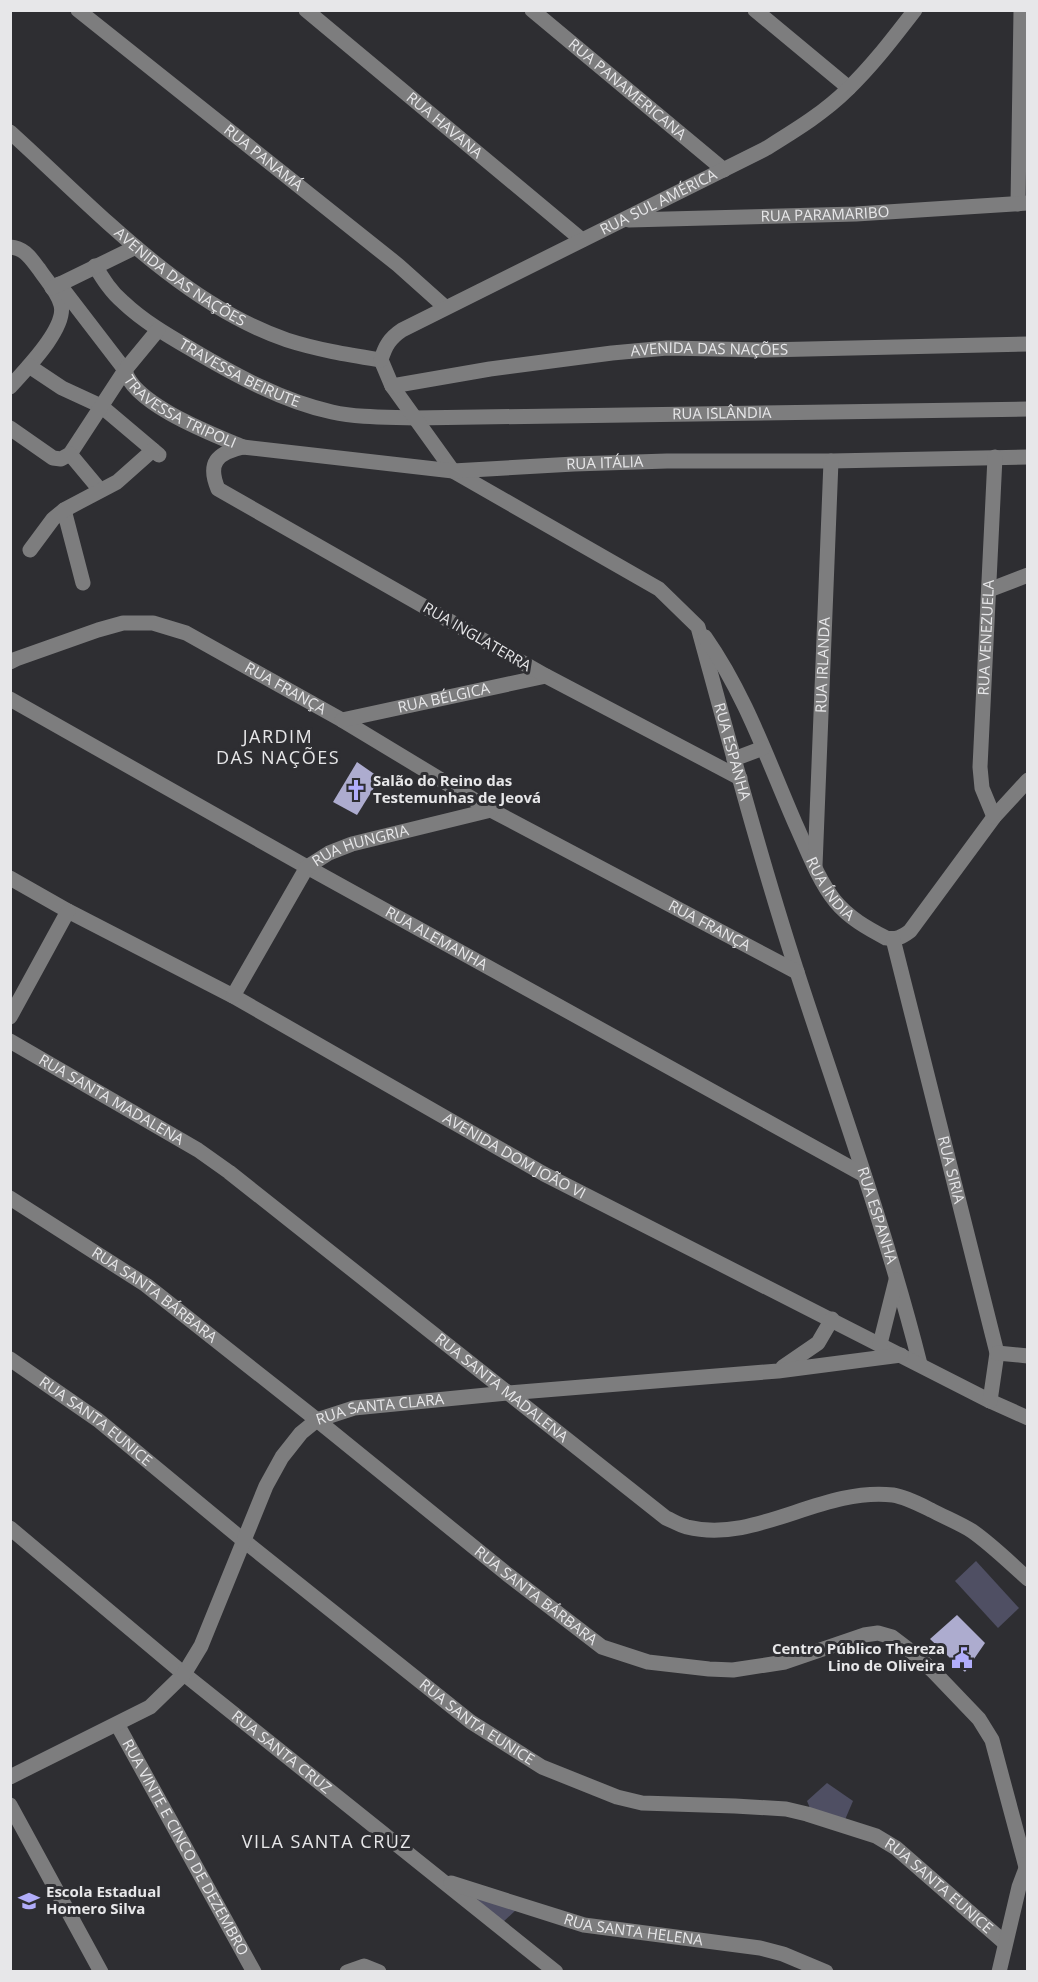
<svg xmlns="http://www.w3.org/2000/svg" width="1038" height="1982" viewBox="0 0 1038 1982" font-family="'Open Sans',sans-serif">
  <style>
    .green { fill: #4f4f63 }
    .building { fill: #adaccf }
    .lines { fill: none; stroke-linecap: round; stroke-linejoin: round }
    .minor { stroke: #7d7d7e; stroke-width: 15 }
    .labels { text-anchor: middle; stroke-width: 6; stroke-linejoin: round; paint-order: stroke }
    .street-label { font-size: 15px; fill: #e7e7e9; stroke: #2e2e32 }
    .poi-label { font-size: 15px; font-weight: bold; fill: #e7e7e9; stroke: #2e2e32; text-anchor: start }
    .quarter-label { font-size: 18px; letter-spacing: 1.5px; fill: #e7e7e9; stroke: #2e2e32 }
  </style>
  <rect width="100%" height="100%" fill="#2e2e32"/>
  <!-- green -->
  <g class="green">
    <polygon points="976,1561 1019,1608 998,1628 955,1581"/>
    <polygon points="827,1783 853,1801 844,1822 812,1813 807,1801"/>
    <polygon points="476,1898 517,1909 502,1923"/>
  </g>
  <!-- building -->
  <g class="building">
    <polygon points="357,762 380,778 357,815 333,802"/>
    <polygon points="957,1615 985,1643 965,1672 930,1639"/>
  </g>
  <g class="lines">
    <!-- minor -->
    <g class="minor">
      <path id="s1" d="M78,10l320,255 47,42"/>
      <path id="s2" d="M306,10l276,230"/>
      <path id="s3" d="M532,10l192,160"/>
      <polyline points="755,10 849,88"/>
      <path id="s4" d="M10,132c82,74 171,172 277,208 31,10 63,15 94,20"/>
      <polyline points="1018,204 1021,10"/>
      <path id="s5" d="M629,220l227,-6 172,-11"/>
      <path d="M10,247c15,1 21,12 29,22 7,11 19,23 22,36 6,23 -36,65 -51,82"/>
      <path id="s6" d="M95,266c8,13 16,26 28,36 20,19 44,33 68,47 44,26 91,52 141,63 27,6 55,5 83,6l613,-9"/>
      <path id="s7" d="M59,284l66,86c8,34 87,64 118,77"/>
      <polyline points="52,288 136,247"/>
      <path id="s8" d="M381,360l11,26 61,85 206,118 39,38c32,117 63,234 100,348 42,129 89,258 122,389"/>
      <path id="s9" d="M381,360c4,-14 9,-22 21,-30l363,-181c29,-18 59,-36 83,-60 25,-24 46,-52 67,-79"/>
      <polyline points="29,366 62,388 101,406 159,455"/>
      <path id="s10" d="M392,386l98,-17 122,-16 55,-5 97,2 264,-6"/>
      <polyline points="10,428 53,458 61,459 70,454 125,370 158,330"/>
      <polyline points="70,454 100,490"/>
      <polyline points="64,510 83,583"/>
      <polyline points="30,550 53,519 64,510 117,482 153,450"/>
      <polyline points="989,590 1028,575"/>
      <path id="s11" d="M705,637c40,57 63,124 90,186 12,26 22,55 40,78 14,17 32,27 51,37 10,2 16,-1 24,-7l84,-114 34,-37"/>
      <path id="s12" d="M10,662l6,-3 82,-29 25,-7h30l33,10 156,87 149,90 306,162"/>
      <path id="s13" d="M10,699l297,168 557,308"/>
      <path id="s14" d="M342,720l204,-44"/>
      <polyline points="734,759 763,748"/>
      <path id="s15" d="M740,778l-194,-102 -328,-187c-11,-26 -1,-36 25,-42l210,24 121,-7 93,-3h164l197,-4"/>
      <path id="s16" d="M994,817l-12,-29 -2,-21 15,-310"/>
      <path id="s17" d="M815,866l16,-405"/>
      <path id="s18" d="M10,878l58,33 165,85 311,178 446,227 38,17"/>
      <path id="s19" d="M893,939l104,414 -7,48"/>
      <path id="s20" d="M233,996l74,-129 22,-14 23,-9 139,-34"/>
      <polyline points="10,1017 68,911"/>
      <path id="s21" d="M10,1041l188,109 31,22 437,346c7,3 14,7 21,9 70,17 133,-40 206,-32 13,2 26,9 38,15 13,7 28,13 41,21 20,14 37,31 56,48"/>
      <path id="s22" d="M10,1198l136,87 171,135 190,154 95,73 46,15 61,7 24,1 52,-8 79,-27 14,-2 14,4 25,19 17,16 45,47 13,21 34,127"/>
      <polyline points="880,1344 896,1280"/>
      <polyline points="997,1353 1028,1356"/>
      <path id="s23" d="M10,1359l88,61 145,120 228,182 71,45 75,30 25,6 93,3 51,3 21,5 69,22 20,12 109,95"/>
      <polyline points="783,1367 818,1343 832,1319"/>
      <path id="s24" d="M10,1528l174,146 372,298"/>
      <path id="s25" d="M117,1724l137,248"/>
      <path id="s26" d="M10,1777l140,-70 34,-33 17,-28 65,-160 16,-29 19,-24 16,-13 37,-12 153,-15 271,-22 123,-16"/>
      <polyline points="10,1805 101,1972"/>
      <path id="s27" d="M451,1883l133,42 176,23 23,6 43,18"/>
      <polyline points="347,1972 364,1966 379,1972"/>
      <polyline points="999,1972 1019,1887 1028,1863"/>
    </g>
  </g>
  <!-- icons -->
  <defs>
    <symbol id="church-bare" viewBox="-9 -9 18 18"><path d="M-1.2-6h2.4v3.5h3.3v2.4h-3.3V6h-2.4V-.1h-3.3v-2.4h3.3Z" fill="#b1adfa" stroke="#2e2e32" stroke-width="2.5" paint-order="stroke"/></symbol>
    <symbol id="civic-bare" viewBox="-9 -9 18 18"><path d="M-.6-6.5H3V-4.5H.6V-3L4-1V1h2V6H-6V1h2V-1L-.6-3ZM-1.2 2.5V6h2.4V2.5Z" fill="#b1adfa" stroke="#2e2e32" stroke-width="2.5" paint-order="stroke"/></symbol>
    <symbol id="school-bare" viewBox="-9 -9 18 18"><path d="M0-5L7-2L0 1L-7-2ZM-4 1L0 2.5L4 1V4Q0 6-4 4Z" fill="#b1adfa" stroke="#2e2e32" stroke-width="2.5" paint-order="stroke"/></symbol>
  </defs>
  <g fill-rule="evenodd">
    <use href="#church-bare" x="341" y="775" width="30" height="30"/>
    <use href="#civic-bare" x="947" y="1643" width="30" height="30"/>
    <use href="#school-bare" x="14" y="1886" width="30" height="30"/>
  </g>
  <g class="labels">
    <!-- street labels -->
    <g class="street-label">
      <text dy="5" stroke="none"><textPath href="#s3" startOffset="124">RUA PANAMERICANA</textPath></text>
      <text dy="5" stroke="none"><textPath href="#s2" startOffset="180">RUA HAVANA</textPath></text>
      <text dy="5" stroke="none"><textPath href="#s1" startOffset="237">RUA PANAMÁ</textPath></text>
      <text dy="5" stroke="none"><textPath href="#s9" startOffset="324">RUA SUL AMÉRICA</textPath></text>
      <text dy="5" stroke="none"><textPath href="#s5" startOffset="196">RUA PARAMARIBO</textPath></text>
      <text dy="5" stroke="none"><textPath href="#s4" startOffset="224">AVENIDA DAS NAÇÕES</textPath></text>
      <text dy="5" stroke="none"><textPath href="#s10" startOffset="320">AVENIDA DAS NAÇÕES</textPath></text>
      <text dy="5" stroke="none"><textPath href="#s6" startOffset="183">TRAVESSA BEIRUTE</textPath></text>
      <text dy="5" stroke="none"><textPath href="#s7" startOffset="180">TRAVESSA TRIPOLI</textPath></text>
      <text dy="5" stroke="none"><textPath href="#s6" startOffset="674">RUA ISLÂNDIA</textPath></text>
      <text dy="5" stroke="none"><textPath href="#s15" startOffset="1020">RUA ITÁLIA</textPath></text>
      <text transform="translate(477 637) rotate(30)" y="5">RUA INGLATERRA</text>
      <text dy="5" stroke="none"><textPath href="#s16" startOffset="182">RUA VENEZUELA</textPath></text>
      <text dy="5" stroke="none"><textPath href="#s17" startOffset="201">RUA IRLANDA</textPath></text>
      <text dy="5" stroke="none"><textPath href="#s12" startOffset="298">RUA FRANÇA</textPath></text>
      <text dy="5" stroke="none"><textPath href="#s14" startOffset="104">RUA BÉLGICA</textPath></text>
      <text dy="5" stroke="none"><textPath href="#s8" startOffset="554">RUA ESPANHA</textPath></text>
      <text dy="5" stroke="none"><textPath href="#s20" startOffset="207">RUA HUNGRIA</textPath></text>
      <text dy="5" stroke="none"><textPath href="#s11" startOffset="282">RUA ÍNDIA</textPath></text>
      <text dy="5" stroke="none"><textPath href="#s12" startOffset="784">RUA FRANÇA</textPath></text>
      <text dy="5" stroke="none"><textPath href="#s13" startOffset="489">RUA ALEMANHA</textPath></text>
      <text dy="5" stroke="none"><textPath href="#s21" startOffset="117">RUA SANTA MADALENA</textPath></text>
      <text dy="5" stroke="none"><textPath href="#s18" startOffset="576">AVENIDA DOM JOÃO VI</textPath></text>
      <text dy="5" stroke="none"><textPath href="#s19" startOffset="238">RUA SIRIA</textPath></text>
      <text dy="5" stroke="none"><textPath href="#s8" startOffset="1040">RUA ESPANHA</textPath></text>
      <text dy="5" stroke="none"><textPath href="#s22" startOffset="174">RUA SANTA BÁRBARA</textPath></text>
      <text dy="5" stroke="none"><textPath href="#s21" startOffset="603">RUA SANTA MADALENA</textPath></text>
      <text dy="5" stroke="none"><textPath href="#s26" startOffset="558">RUA SANTA CLARA</textPath></text>
      <text dy="5" stroke="none"><textPath href="#s23" startOffset="106">RUA SANTA EUNICE</textPath></text>
      <text dy="5" stroke="none"><textPath href="#s22" startOffset="660">RUA SANTA BÁRBARA</textPath></text>
      <text dy="5" stroke="none"><textPath href="#s23" startOffset="592">RUA SANTA EUNICE</textPath></text>
      <text dy="5" stroke="none"><textPath href="#s24" startOffset="352">RUA SANTA CRUZ</textPath></text>
      <text dy="5" stroke="none"><textPath href="#s25" startOffset="141">RUA VINTE E CINCO DE DEZEMBRO</textPath></text>
      <text dy="5" stroke="none"><textPath href="#s23" startOffset="1096">RUA SANTA EUNICE</textPath></text>
      <text dy="5" stroke="none"><textPath href="#s27" startOffset="189">RUA SANTA HELENA</textPath></text>
    </g>
    <!-- poi labels -->
    <g class="poi-label">
      <text x="373" y="786">Salão do Reino das<tspan x="373" dy="17">Testemunhas de Jeová</tspan></text>
      <text x="945" y="1654" text-anchor="end">Centro Público Thereza<tspan x="945" dy="17">Lino de Oliveira</tspan></text>
      <text x="46" y="1897">Escola Estadual<tspan x="46" dy="17">Homero Silva</tspan></text>
    </g>
    <!-- quarter labels -->
    <g class="quarter-label">
      <text x="278" y="743">JARDIM<tspan x="278" dy="21">DAS NAÇÕES</tspan></text>
      <text x="327" y="1848">VILA SANTA CRUZ</text>
    </g>
  </g>
  <!-- border -->
  <rect width="1038" height="1982" fill="none" stroke="#e7e7e9" stroke-width="24"/>
</svg>
